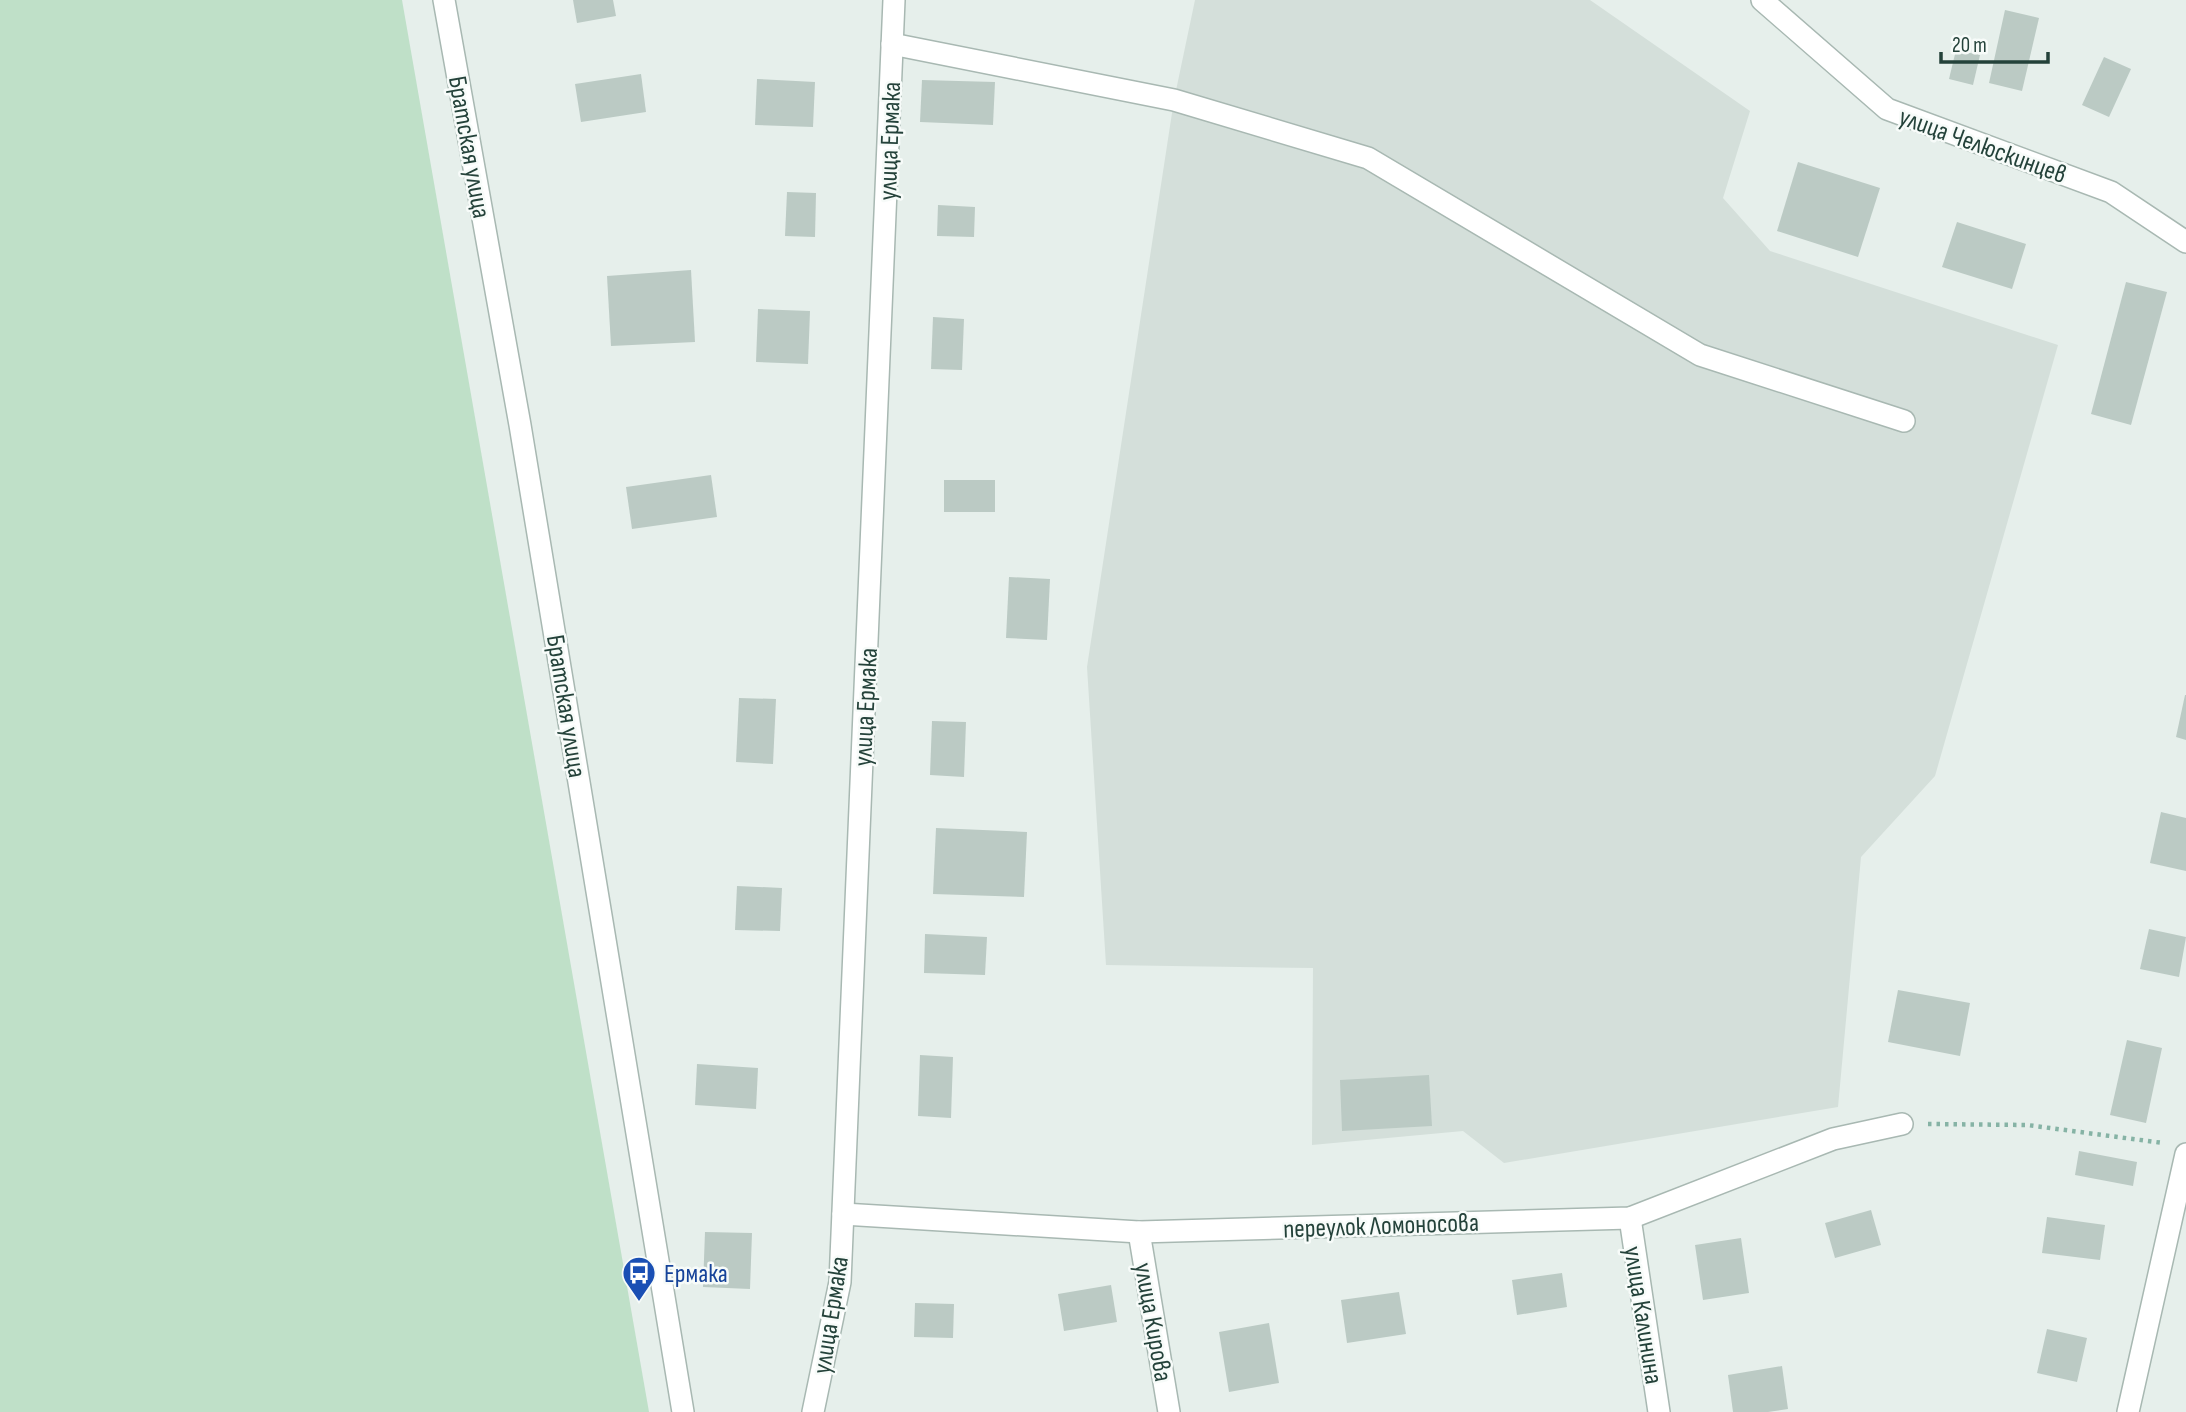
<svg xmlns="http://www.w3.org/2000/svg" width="2186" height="1412" viewBox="0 0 2186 1412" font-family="'Sofia Sans Condensed',sans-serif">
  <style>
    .built { fill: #d4dfda }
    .green { fill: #bfe0c8 }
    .building { fill: #bbcac4 }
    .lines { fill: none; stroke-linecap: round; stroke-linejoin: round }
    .minor-casing { stroke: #a8b8b2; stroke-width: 24 }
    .path { stroke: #86b3a5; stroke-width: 4.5; stroke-dasharray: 3.5 5; stroke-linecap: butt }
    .minor { stroke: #fff; stroke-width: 21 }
    .labels { text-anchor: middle; stroke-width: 5; stroke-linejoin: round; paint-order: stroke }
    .street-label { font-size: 26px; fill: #24423a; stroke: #f7fbf9 }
    .transit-label { font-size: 26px; fill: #164399; stroke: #f7fbf9; text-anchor: start }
  </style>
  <rect width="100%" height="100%" fill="#e6efeb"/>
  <!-- built -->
  <polygon class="built" points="1195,0 1590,0 1750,111 1723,198 1770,251 2058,345 1935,776 1861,857 1838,1107 1504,1163 1463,1131 1312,1145 1313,968 1106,965 1087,667 1174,100"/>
  <!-- green -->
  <polygon class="green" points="0,0 402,0 649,1412 0,1412"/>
  <!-- building -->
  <g class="building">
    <polygon points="573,0 613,0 616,16 577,23"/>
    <polygon points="2005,10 2039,18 2022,91 1989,83"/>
    <polygon points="1956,50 1980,55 1973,85 1949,79"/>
    <polygon points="2104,57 2131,69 2109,117 2082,105"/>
    <polygon points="641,74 646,112 581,122 575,84"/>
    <polygon points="757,79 815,82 813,127 755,125"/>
    <polygon points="922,80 995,82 993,125 920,122"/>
    <polygon points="1798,162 1880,188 1858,257 1777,231"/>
    <polygon points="787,192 816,193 815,237 785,236"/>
    <polygon points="938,205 975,207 974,237 937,236"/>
    <polygon points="1957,222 2026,244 2012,289 1942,267"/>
    <polygon points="691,270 695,342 611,346 607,276"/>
    <polygon points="2126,282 2167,292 2131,425 2091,414"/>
    <polygon points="758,309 810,311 808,364 756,362"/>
    <polygon points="933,317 964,319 962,370 931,369"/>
    <polygon points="711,475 717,517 632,529 626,487"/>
    <rect x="944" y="480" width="51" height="32"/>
    <polygon points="1009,577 1050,579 1047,640 1006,638"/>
    <polygon points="2185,695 2186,695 2186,740 2176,737"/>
    <polygon points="739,698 776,699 773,764 736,762"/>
    <polygon points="932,721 966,722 964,777 930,775"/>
    <polygon points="2161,812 2186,818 2186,871 2150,863"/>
    <polygon points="936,828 1027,832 1024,897 933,894"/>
    <polygon points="737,886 782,888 780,931 735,930"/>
    <polygon points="2149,929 2186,937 2179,977 2140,969"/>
    <polygon points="925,934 987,937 985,975 924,973"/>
    <polygon points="1898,990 1970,1003 1960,1056 1888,1042"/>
    <polygon points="2127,1040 2162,1048 2146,1123 2110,1115"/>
    <polygon points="920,1055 953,1057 951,1118 918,1116"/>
    <polygon points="697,1064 758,1068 756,1109 695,1105"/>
    <polygon points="1429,1075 1432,1126 1342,1131 1340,1080"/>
    <polygon points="2079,1151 2137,1162 2133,1186 2075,1175"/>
    <polygon points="1871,1210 1881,1245 1835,1258 1825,1223"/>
    <polygon points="2047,1217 2105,1225 2100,1260 2042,1253"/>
    <polygon points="705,1232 752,1233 750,1289 703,1287"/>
    <polygon points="1741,1238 1749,1293 1703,1300 1695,1245"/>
    <polygon points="1562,1273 1567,1307 1517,1315 1512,1280"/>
    <polygon points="1111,1285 1117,1322 1064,1331 1058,1294"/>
    <polygon points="1399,1292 1406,1334 1347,1343 1341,1300"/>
    <polygon points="915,1303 954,1304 953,1338 914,1337"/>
    <polygon points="1269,1323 1279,1383 1229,1392 1219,1332"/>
    <polygon points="2047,1329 2087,1338 2077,1382 2037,1373"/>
    <polygon points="1782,1366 1788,1409 1768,1412 1733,1412 1728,1375"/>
  </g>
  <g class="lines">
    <defs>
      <g id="minor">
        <polyline points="444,0 520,425 683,1412"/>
        <polyline points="1762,0 1887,109 2111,192 2186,242"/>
        <polyline points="892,44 1174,100 1368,158 1700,355 1904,421"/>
        <polyline points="843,1214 1139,1232 1630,1218 1833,1139 1902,1124"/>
        <polyline points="1630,1218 1659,1412"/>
        <polyline points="1139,1232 1169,1412"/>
        <polyline points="813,1412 840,1282 894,0"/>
        <polyline points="2128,1412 2186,1154"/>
      </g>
    </defs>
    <!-- minor casing -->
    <use href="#minor" class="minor-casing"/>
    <!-- path -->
    <polyline class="path" points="1928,1124 2027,1125 2163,1143"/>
    <!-- minor -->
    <use href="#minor" class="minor"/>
  </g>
  <!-- icons -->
  <defs>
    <symbol id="bus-pin" viewBox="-11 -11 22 30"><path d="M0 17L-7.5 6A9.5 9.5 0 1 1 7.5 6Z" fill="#1a4fb4" stroke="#f7fbf9"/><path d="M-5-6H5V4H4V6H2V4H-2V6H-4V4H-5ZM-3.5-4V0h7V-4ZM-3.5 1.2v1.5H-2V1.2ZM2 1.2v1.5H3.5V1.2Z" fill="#fff"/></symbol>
  </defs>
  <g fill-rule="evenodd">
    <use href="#bus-pin" x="620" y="1254" width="38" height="52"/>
  </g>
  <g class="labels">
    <!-- street labels -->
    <g class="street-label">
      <text transform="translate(889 141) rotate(-88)" y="9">улица Ермака</text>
      <text transform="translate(1983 145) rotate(20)" y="9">улица Челюскинцев</text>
      <text transform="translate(470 147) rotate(80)" y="9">Братская улица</text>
      <text transform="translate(567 706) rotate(81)" y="9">Братская улица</text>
      <text transform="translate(865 707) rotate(-87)" y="9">улица Ермака</text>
      <text transform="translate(1381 1225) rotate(-2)" y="9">переулок Ломоносова</text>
      <text transform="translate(830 1315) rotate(-81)" y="9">улица Ермака</text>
      <text transform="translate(1644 1315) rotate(81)" y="9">улица Калинина</text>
      <text transform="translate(1154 1322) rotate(80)" y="9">улица Кирова</text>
    </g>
    <!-- transit labels -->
    <g class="transit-label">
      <text x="664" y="1282">Ермака</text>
    </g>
  </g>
  <!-- scale -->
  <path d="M1941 52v10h107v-10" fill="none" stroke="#24423a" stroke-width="3.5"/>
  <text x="1952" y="52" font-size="21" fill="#24423a" stroke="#f7fbf9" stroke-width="5" paint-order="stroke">20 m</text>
</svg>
